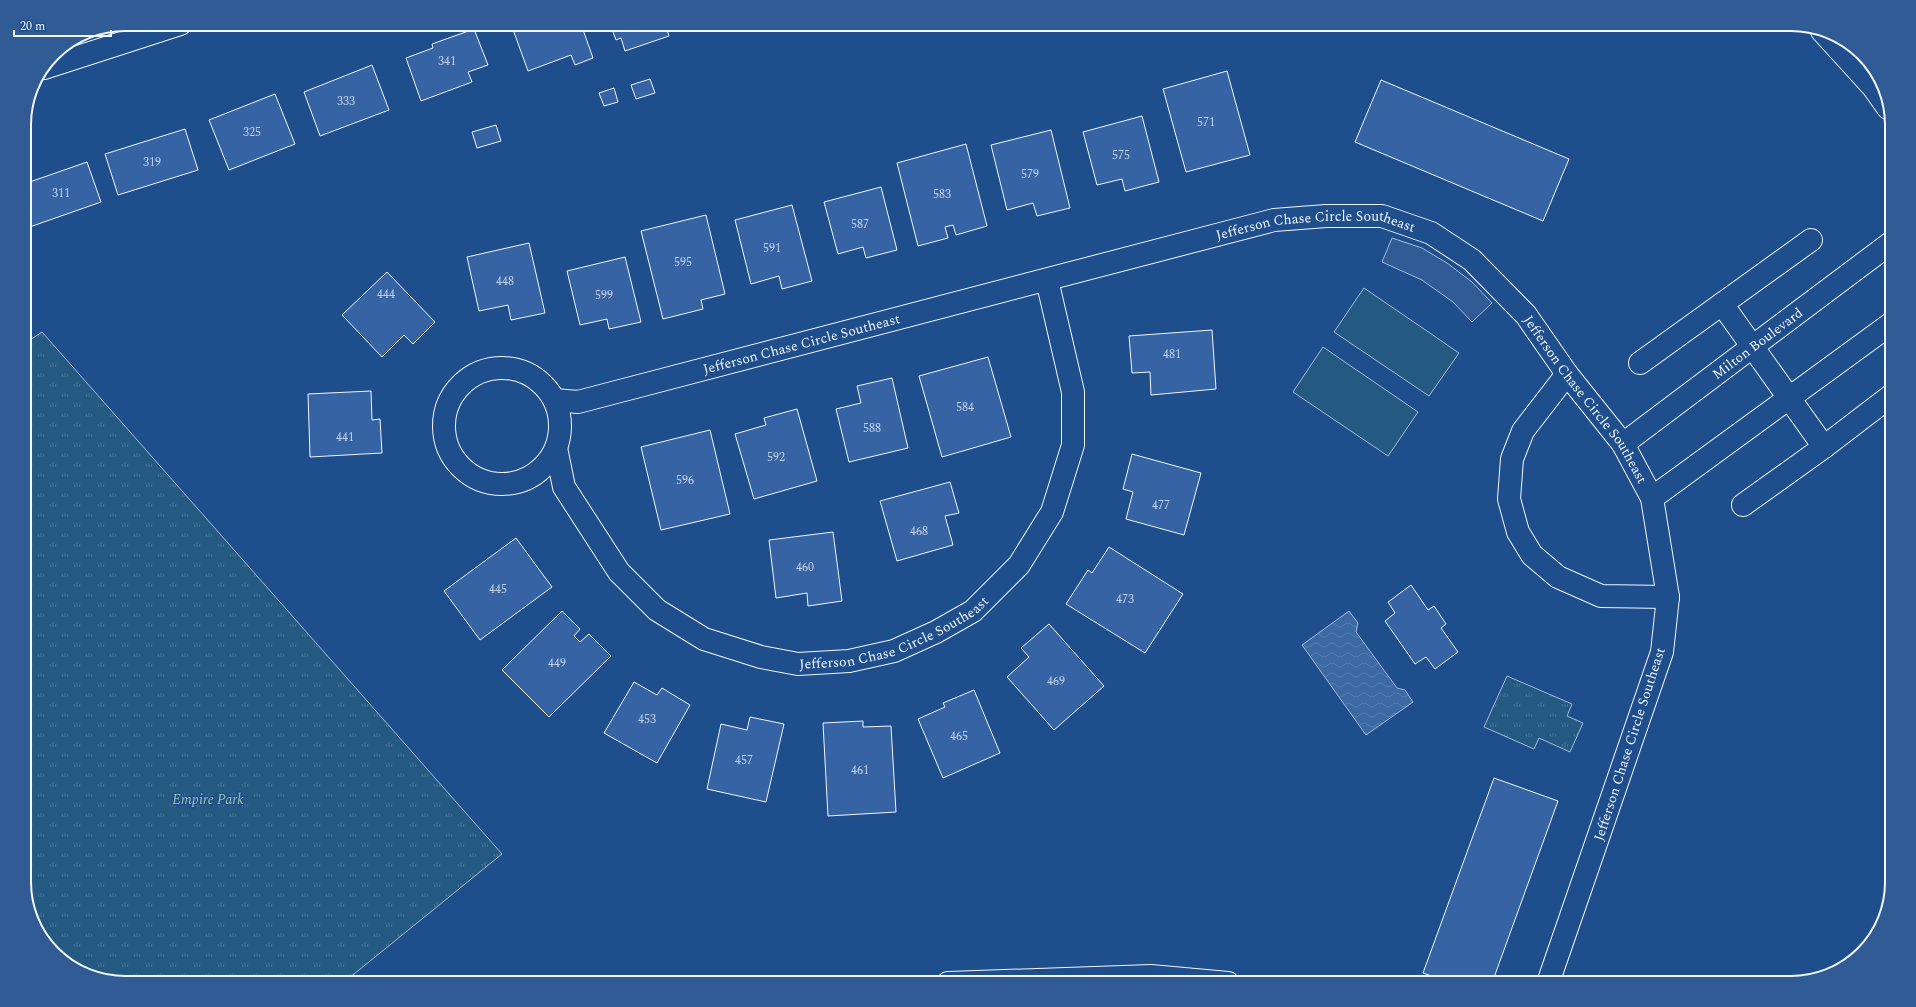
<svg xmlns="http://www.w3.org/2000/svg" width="1916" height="1007" viewBox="0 0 1916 1007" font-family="Spectral,serif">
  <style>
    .grass { fill: #245a82; stroke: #a8bbd7 }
    .park { fill: url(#park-tufts); stroke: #a8bbd7 }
    .parking { fill: #305b95; stroke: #a8bbd7 }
    .water { fill: url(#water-waves); stroke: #a8bbd7 }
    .building { fill: #3563a3; stroke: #f2f6ff }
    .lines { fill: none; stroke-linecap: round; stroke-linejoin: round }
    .minor-casing { stroke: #f2f6ff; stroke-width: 24 }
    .minor { stroke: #1f4e8c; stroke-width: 22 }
    .labels { text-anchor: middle; stroke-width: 3; stroke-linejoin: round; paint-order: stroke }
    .number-label { font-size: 12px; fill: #c3d1e8 }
    .street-label { font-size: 14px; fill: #f2f6ff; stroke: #1f4e8c }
    .park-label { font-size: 14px; font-style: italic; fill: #97c8a6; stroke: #1f4e8c }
    .rim { fill: none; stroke: #f2f6ff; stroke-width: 2 }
  </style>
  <defs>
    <pattern id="park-tufts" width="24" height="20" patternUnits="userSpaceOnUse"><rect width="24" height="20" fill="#245a82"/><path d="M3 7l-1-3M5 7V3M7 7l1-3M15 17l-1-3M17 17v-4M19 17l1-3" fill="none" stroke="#447295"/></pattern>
    <pattern id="water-waves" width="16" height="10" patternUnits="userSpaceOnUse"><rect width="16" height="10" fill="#3b69a3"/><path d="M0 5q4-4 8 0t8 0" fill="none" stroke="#587fb1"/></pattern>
  </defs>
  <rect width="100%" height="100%" fill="#1f4e8c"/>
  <!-- grass -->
  <g class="grass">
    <polygon points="1364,288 1459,353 1429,396 1334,332"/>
    <polygon points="1323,347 1418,412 1388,456 1293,392"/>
  </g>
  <!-- park -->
  <g class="park">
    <polygon points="42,332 502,854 343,983 126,983 80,972 41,938 24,888 24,344"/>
    <polygon points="1507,676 1572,704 1567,716 1583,723 1570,752 1539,738 1534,749 1484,727"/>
  </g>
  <!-- parking -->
  <polygon class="parking" points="1392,238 1422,248 1447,263 1472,282 1492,303 1472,322 1453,302 1422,280 1382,262"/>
  <!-- water -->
  <polygon class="water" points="1349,611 1358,623 1356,632 1397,688 1405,690 1413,702 1366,735 1302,645"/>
  <!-- building -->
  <g class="building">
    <polygon points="511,24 581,24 593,58 575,65 571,55 528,71"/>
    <polygon points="610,24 665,24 669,36 625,51 621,38 616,40"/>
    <polygon points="474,29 488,65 468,72 472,82 421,101 406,58 433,48 432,44"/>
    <polygon points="372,65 389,110 320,136 304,92"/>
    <polygon points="1227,71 1250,155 1186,172 1163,89"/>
    <polygon points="650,79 655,93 636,99 631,85"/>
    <polygon points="1381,80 1569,159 1543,221 1355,142"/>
    <polygon points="614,88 618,102 604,106 599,93"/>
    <polygon points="275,94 295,144 229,170 209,120"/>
    <polygon points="1142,116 1159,182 1125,191 1122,179 1097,185 1083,132"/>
    <polygon points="496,125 501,141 477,148 472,132"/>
    <polygon points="185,129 198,170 118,195 105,154"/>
    <polygon points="1051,130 1070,208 1037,216 1033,203 1007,210 991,145"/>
    <polygon points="966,144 987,226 956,235 953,225 945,227 948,238 918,246 897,163"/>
    <polygon points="87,162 101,202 24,229 24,184"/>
    <polygon points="881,187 897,250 866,258 863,247 838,254 824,202"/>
    <polygon points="792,205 812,281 782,289 779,276 751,284 735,220"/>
    <polygon points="706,215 725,294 701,300 703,309 663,319 641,231"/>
    <polygon points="529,243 545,313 511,320 508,305 479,311 467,257"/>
    <polygon points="625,257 641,322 609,329 607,319 580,325 567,271"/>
    <polygon points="387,272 435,322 413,344 404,335 382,357 342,315"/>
    <polygon points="1212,330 1216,389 1151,395 1150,372 1132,373 1129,336"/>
    <polygon points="988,357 1011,437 942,457 919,376"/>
    <polygon points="892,378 908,448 849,462 836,409 861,403 857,386"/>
    <polygon points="371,391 372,420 380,419 382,453 310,457 308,394"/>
    <polygon points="797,409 817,481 754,499 735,434 766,425 764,418"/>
    <polygon points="710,430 730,514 661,530 641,447"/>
    <polygon points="1132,454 1201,473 1184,535 1126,519 1133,492 1123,489"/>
    <polygon points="950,482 959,513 945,516 953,545 897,561 880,501"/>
    <polygon points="833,532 842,601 808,606 807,593 776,598 769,540"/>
    <polygon points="516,538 552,587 480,640 444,591"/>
    <polygon points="1109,547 1183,594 1145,653 1066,604 1088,570 1092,573"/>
    <polygon points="1411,585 1428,610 1434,606 1446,624 1441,628 1458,652 1435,669 1426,657 1415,664 1385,621 1395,613 1388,602"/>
    <polygon points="562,611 580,629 574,636 580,642 589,634 611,656 549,717 502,670"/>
    <polygon points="1049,624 1104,686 1054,730 1007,677 1029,657 1021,648"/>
    <polygon points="634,682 657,695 662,688 690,705 657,763 604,733"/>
    <polygon points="974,690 1000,753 943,778 918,719 945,707 943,703"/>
    <polygon points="750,717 784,724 766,802 707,789 721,724 747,730"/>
    <polygon points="863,721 863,727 891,726 896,812 828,816 823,723"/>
    <polygon points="1494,778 1558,801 1492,983 1452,983 1423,973"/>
  </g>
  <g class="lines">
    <defs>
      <g id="minor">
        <polyline points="1822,31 1873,87 1888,108"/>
        <polyline points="44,68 180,24"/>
        <polyline points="1722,304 1824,447"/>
        <polyline points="1640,363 1811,240"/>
        <circle cx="502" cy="426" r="58"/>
        <polyline points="1567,374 1523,431 1512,459 1509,499 1518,532 1532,555 1558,577 1601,596 1668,597"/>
        <path id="s1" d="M555,400l23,2 696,-182 52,-4h56l49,17 41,27 54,55 41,59 56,70 29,54 16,99 -6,55 -114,331"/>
        <path id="s2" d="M1623,444l269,-202"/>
        <path id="s3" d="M556,448l8,39 55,85 38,38 47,29 57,18 37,7 51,-3 45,-10 42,-19 37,-21 46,-46 33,-53 21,-67v-53l-26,-112"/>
        <polyline points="1652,498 1892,323"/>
        <polyline points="1743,505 1824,447 1892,395"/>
        <polyline points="948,983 1151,976 1228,983"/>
      </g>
    </defs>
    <!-- minor casing -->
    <use href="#minor" class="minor-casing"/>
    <!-- minor -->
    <use href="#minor" class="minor"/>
  </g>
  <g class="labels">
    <!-- number labels -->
    <g class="number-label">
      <text x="447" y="65">341</text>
      <text x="346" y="105">333</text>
      <text x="1206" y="126">571</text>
      <text x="252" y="136">325</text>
      <text x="1121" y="159">575</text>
      <text x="152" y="166">319</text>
      <text x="1030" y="178">579</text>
      <text x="61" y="197">311</text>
      <text x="942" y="198">583</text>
      <text x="860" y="228">587</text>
      <text x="772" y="252">591</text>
      <text x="683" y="266">595</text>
      <text x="505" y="285">448</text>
      <text x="386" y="298">444</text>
      <text x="604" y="299">599</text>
      <text x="1172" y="358">481</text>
      <text x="965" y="411">584</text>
      <text x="872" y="432">588</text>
      <text x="345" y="441">441</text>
      <text x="776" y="461">592</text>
      <text x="685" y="484">596</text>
      <text x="1161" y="509">477</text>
      <text x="919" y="535">468</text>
      <text x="805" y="571">460</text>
      <text x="498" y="593">445</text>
      <text x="1125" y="603">473</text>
      <text x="557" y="667">449</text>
      <text x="1056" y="685">469</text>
      <text x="647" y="723">453</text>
      <text x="959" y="740">465</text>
      <text x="744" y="764">457</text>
      <text x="860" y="774">461</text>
    </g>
    <!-- street labels -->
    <g class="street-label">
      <text dy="5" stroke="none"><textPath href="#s1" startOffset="784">Jefferson Chase Circle Southeast</textPath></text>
      <text dy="5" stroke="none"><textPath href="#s2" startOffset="168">Milton Boulevard</textPath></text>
      <text dy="5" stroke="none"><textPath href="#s1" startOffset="254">Jefferson Chase Circle Southeast</textPath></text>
      <text dy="5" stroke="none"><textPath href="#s1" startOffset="1132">Jefferson Chase Circle Southeast</textPath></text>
      <text dy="5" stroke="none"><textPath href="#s3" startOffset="450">Jefferson Chase Circle Southeast</textPath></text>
      <text transform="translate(1629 744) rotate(-72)" y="5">Jefferson Chase Circle Southeast</text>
    </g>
    <!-- park labels -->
    <g class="park-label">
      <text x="208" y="804">Empire Park</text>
    </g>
  </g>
  <!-- crop -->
  <path d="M0 0H1916V1007H0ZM125 31H1791A94 94 0 0 1 1885 125V882A94 94 0 0 1 1791 976H125A94 94 0 0 1 31 882V125A94 94 0 0 1 125 31Z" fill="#305b95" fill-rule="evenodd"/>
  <path class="rim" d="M125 31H1791A94 94 0 0 1 1885 125V882A94 94 0 0 1 1791 976H125A94 94 0 0 1 31 882V125A94 94 0 0 1 125 31Z"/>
  <!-- scale -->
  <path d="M14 30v6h97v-6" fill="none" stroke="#f2f6ff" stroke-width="2"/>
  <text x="20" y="30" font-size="12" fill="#f2f6ff" stroke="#1f4e8c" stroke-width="3" paint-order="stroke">20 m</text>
</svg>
